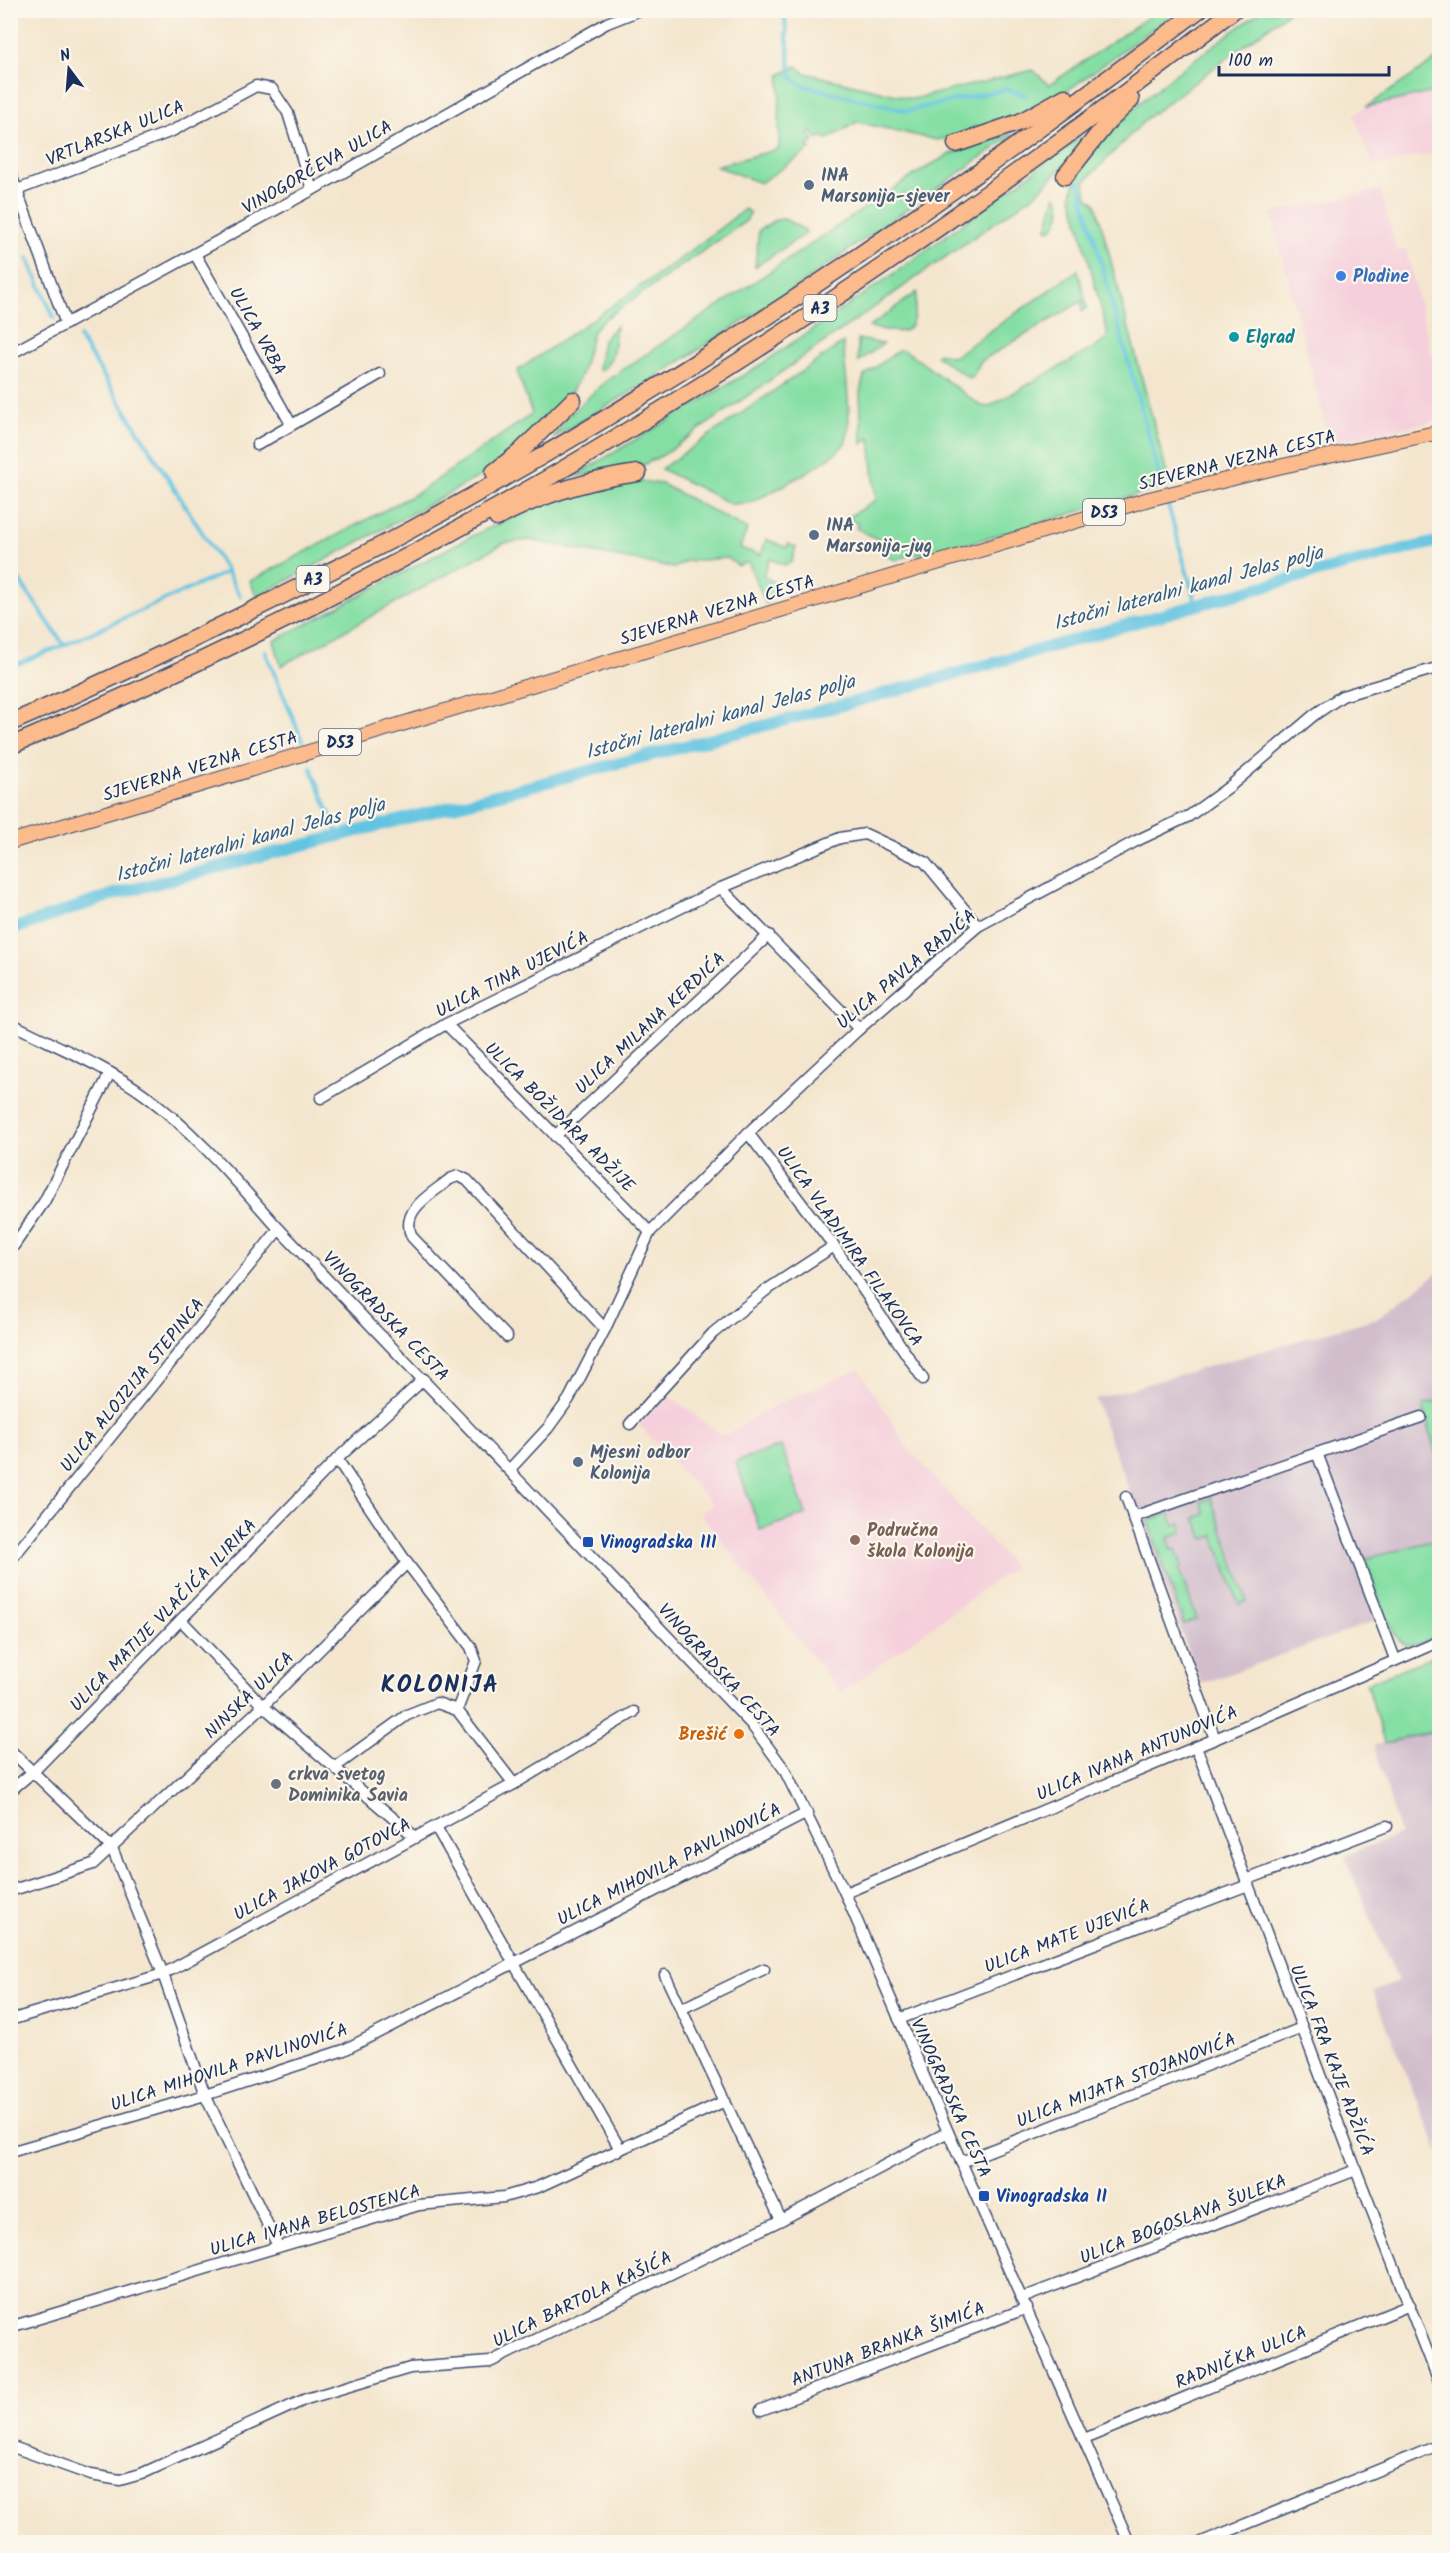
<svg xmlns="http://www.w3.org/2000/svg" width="1450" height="2553" viewBox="0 0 1450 2553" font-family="Kalam,sans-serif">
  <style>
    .built { fill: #f5cfdb }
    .industrial { fill: #d1bdcc }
    .green { fill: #85dfa4; stroke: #508781; stroke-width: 1.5 }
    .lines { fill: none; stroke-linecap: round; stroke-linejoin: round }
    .stream { stroke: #63c4e1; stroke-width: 4 }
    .canal { stroke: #63c4e1; stroke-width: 12 }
    .minor-casing { stroke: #3c4a6f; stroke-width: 13 }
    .major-casing { stroke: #3c4a6f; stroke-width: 16 }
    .highway-casing { stroke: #3c4a6f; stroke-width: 19 }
    .minor { stroke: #fff; stroke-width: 10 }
    .major { stroke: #fbbb8c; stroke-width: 14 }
    .highway { stroke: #fbbb8c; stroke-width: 16 }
    .service-dot { fill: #5c6f8a; stroke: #fbf7ec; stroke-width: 2 }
    .shop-dot { fill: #3f7fe0; stroke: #fbf7ec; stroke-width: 2 }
    .culture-dot { fill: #0f9aa8; stroke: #fbf7ec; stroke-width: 2 }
    .education-dot { fill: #8d6e63; stroke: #fbf7ec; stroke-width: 2 }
    .transit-dot { fill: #1a4fb4; stroke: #fbf7ec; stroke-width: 2 }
    .food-dot { fill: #e8710a; stroke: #fbf7ec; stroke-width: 2 }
    .worship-dot { fill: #6b7280; stroke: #fbf7ec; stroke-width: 2 }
    .labels { text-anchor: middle; stroke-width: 4.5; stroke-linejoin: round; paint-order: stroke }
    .shield { fill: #fbf7ec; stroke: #5e6b89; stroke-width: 1.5 }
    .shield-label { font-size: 16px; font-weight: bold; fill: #1b2f5e }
    .street-label { font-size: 18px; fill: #1b2f5e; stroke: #fbf7ec }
    .service-label { font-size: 18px; font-weight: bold; fill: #4e5e75; stroke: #fbf7ec; text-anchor: start }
    .shop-label { font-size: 18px; font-weight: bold; fill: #366cbe; stroke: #fbf7ec; text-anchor: start }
    .culture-label { font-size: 18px; font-weight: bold; fill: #0d838f; stroke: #fbf7ec; text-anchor: start }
    .education-label { font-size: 18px; font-weight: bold; fill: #785e54; stroke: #fbf7ec; text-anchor: start }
    .transit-label { font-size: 18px; font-weight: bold; fill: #164399; stroke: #fbf7ec; text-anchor: start }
    .food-label { font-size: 18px; font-weight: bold; fill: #c56008; stroke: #fbf7ec; text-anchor: end }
    .worship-label { font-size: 18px; font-weight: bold; fill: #5b616d; stroke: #fbf7ec; text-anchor: start }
    .water-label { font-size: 20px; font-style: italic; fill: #315c85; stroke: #fbf7ec }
    .district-label { font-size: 24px; font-weight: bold; letter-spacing: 1.5px; fill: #1b2f5e; stroke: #fbf7ec }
  </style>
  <rect width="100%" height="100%" fill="#fbf7ec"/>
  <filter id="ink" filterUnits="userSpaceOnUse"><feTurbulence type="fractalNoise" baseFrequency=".0167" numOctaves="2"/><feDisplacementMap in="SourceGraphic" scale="12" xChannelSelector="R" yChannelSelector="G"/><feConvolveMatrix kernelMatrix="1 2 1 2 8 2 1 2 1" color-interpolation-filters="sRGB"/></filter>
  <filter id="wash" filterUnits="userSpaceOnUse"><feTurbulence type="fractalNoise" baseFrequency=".008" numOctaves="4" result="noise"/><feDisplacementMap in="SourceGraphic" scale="24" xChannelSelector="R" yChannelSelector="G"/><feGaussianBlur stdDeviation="1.35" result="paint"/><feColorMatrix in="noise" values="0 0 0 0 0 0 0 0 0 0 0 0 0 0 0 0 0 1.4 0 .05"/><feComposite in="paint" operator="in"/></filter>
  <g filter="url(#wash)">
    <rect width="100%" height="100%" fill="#f4e6ce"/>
    <!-- built -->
    <g class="built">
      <polygon points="1439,58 1439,152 1373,166 1354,115"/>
      <polygon points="1380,190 1397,251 1406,249 1439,384 1439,387 1434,388 1439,420 1330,442 1271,213"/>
      <polygon points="859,1369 910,1451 1014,1567 841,1693 700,1513 713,1505 639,1425 668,1395 723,1436 778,1404"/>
    </g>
    <!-- industrial -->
    <g class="industrial">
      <polygon points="1439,1272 1439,1598 1201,1684 1095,1399 1377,1318"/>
      <polygon points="1439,1728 1439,2153 1373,1992 1398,1981 1344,1856 1400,1834 1374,1745 1428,1733"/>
    </g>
    <!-- green -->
    <g class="green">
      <polygon points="1157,11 1177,11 1053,101 970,134 937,140 857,122 826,140 822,136 818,139 812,132 809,134 814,141 808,146 811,149 760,183 716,166 779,149 780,75 797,66 805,73 913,99 1033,70 1049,85"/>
      <path d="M1261,11h29l-143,107 -62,63 2,15 9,8 74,281 -234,68 -21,1 -20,6 -10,-6 3,-1 -2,-9 -30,-16 2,-4 -11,-6 29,-18 -6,-62 -8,6 -2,-52 4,-16 35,-26 7,1 75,55 7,1 111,-62 8,-7v-7l-35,-134c3,-61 141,-150 189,-186z"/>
      <polygon points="1439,58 1439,91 1366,107"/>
      <polygon points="1010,134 1013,135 786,294 656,377 553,438 568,416 606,381 919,172 948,155"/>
      <polygon points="1081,137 1086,142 1037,193 663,455 643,465 573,477 757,367 892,275"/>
      <path d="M1056,195c8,12 5,24 -5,35l-4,-1z"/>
      <polygon points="745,209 750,213 746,221 599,323 593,331 581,375 566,401 492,470 257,597 250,581 419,492 532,414 517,371 680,259"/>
      <polygon points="784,219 805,230 806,233 755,267 759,230 775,220"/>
      <polygon points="1078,270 1087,308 1082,311 1082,301 981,361 973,376 969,378 936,356 939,353 953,357"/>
      <path d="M917,292c-5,45 -5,43 -48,35z"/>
      <path d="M616,326c-2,16 -1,36 -16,45l-2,-2 5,-29z"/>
      <polygon points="858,339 883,344 858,362"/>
      <path d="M843,343c1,20 11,84 2,100 -8,15 -79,53 -97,60l-17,1 -70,-35z"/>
      <polygon points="638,481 662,484 747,529 740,548 761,555 766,539 787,548 788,544 796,547 792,562 785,565 770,559 763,575 776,584 773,595 766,604 748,562 738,566 728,558 686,561 674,568 529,540 504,543 281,666 274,641 470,537 538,505 577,491"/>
      <polygon points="1439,1401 1439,1479 1437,1458 1423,1405"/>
      <polygon points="781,1446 806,1514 760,1530 736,1462"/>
      <polygon points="1211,1498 1247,1601 1239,1604 1214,1536 1204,1539 1195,1518 1205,1514 1201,1502"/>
      <polygon points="1170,1513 1174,1525 1181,1523 1183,1530 1181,1533 1168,1538 1172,1550 1176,1549 1182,1567 1179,1569 1197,1619 1184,1624 1148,1521"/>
      <path d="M1439,1539v96c-8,3 -21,11 -31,11 -16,-1 -37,-71 -43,-87z"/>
      <polygon points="1439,1654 1439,1728 1428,1733 1384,1743 1367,1683"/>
    </g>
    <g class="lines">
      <!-- stream -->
      <g class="stream">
        <polyline points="784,10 791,75 795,81 802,85 907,111 1006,89 1025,95"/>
        <polyline points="1079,182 1162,485"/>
        <polyline points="28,258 54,318"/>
        <polyline points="79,337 227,572 240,596"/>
        <polyline points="1168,505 1196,604"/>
        <polyline points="10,567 64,645"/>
        <polyline points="265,651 302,740"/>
        <polyline points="10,667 64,645 227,572"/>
        <polyline points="311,768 338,834"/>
      </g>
      <!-- canal -->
      <path class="canal" d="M10,930l105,-36c239,-64 480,-124 720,-187 202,-54 401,-117 605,-166"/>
    </g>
  </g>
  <g filter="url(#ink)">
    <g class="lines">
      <defs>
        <g id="minor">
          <polyline points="10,172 66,324"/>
          <polyline points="17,190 172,131 256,86 272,89 288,113 312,190"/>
          <polyline points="195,254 291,424"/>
          <polyline points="10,354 312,190 607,23 640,10"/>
          <polyline points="257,445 380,374"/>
          <polyline points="721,888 859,1029"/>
          <path d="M10,1023c45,23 94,42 135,72 50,37 92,87 134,134l472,495 33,45 61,124 103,239 181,410"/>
          <polyline points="446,1024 650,1232"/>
          <polyline points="321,1098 446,1024 721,888 840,838 865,834 925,862 978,926"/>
          <polyline points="748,1133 834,1246 923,1379"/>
          <polyline points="555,1136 769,935"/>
          <polyline points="10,1251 44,1202 110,1073"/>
          <path d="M507,1337l-95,-100c-13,-27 20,-43 38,-58l8,-3 9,4 138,149"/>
          <polyline points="630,1424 713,1333 765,1291 834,1246"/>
          <polyline points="1317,1453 1395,1659"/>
          <polyline points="337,1459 407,1563 471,1647 476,1661 457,1710"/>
          <polyline points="510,1469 548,1428 569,1399 605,1329 650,1232 748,1133 859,1029 978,926 1136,841 1189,816 1229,787 1314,715 1342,696 1440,667"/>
          <polyline points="1126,1497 1215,1739"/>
          <polyline points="1133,1517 1421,1417"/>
          <polyline points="10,1561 279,1229"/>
          <polyline points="181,1620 263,1706 415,1837"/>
          <polyline points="1196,1747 1356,2170 1440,2384"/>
          <polyline points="10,1750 112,1848 163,1974 205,2095 278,2246"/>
          <polyline points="335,1767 407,1715 437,1703 457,1710 514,1784"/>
          <polyline points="10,1791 34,1771 337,1459 424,1379"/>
          <polyline points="436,1827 620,2149"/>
          <polyline points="1246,1880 1387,1826"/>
          <polyline points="10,1891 93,1864 263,1706 407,1563"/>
          <polyline points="845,1893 1215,1739 1440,1641"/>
          <polyline points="665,1975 781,2220"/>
          <polyline points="681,2009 764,1969"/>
          <polyline points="899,2019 1248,1885"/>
          <polyline points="10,2020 163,1974 514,1784 634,1712"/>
          <polyline points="10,2152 205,2095 344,2050 807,1813"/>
          <polyline points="961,2162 1302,2028"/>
          <polyline points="1022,2298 1356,2170"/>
          <polyline points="10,2327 419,2205 504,2197 538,2187 725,2101"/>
          <polyline points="761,2410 1027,2308"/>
          <polyline points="1084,2439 1410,2305"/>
          <polyline points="10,2446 91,2475 120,2480 141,2474 306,2399 410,2368 490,2362 781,2220 948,2132"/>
          <polyline points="1202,2542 1440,2445"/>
        </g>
        <polyline id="major" points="10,842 1149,499 1278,467 1440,432"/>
        <g id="highway">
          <polyline points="956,144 1020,122 1065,97"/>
          <polyline points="1065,176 1107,123 1131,100"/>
          <polyline points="494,472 520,452 573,400"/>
          <path d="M497,518c45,-24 90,-38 141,-45"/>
          <path d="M10,723c97,-41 191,-87 285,-134 43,-22 87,-43 130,-67 272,-148 528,-325 774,-512"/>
          <path d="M10,746c230,-97 453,-212 664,-344 194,-120 380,-253 560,-392"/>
        </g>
      </defs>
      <!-- minor casing -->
      <use href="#minor" class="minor-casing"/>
      <!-- major casing -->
      <use href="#major" class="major-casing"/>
      <!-- highway casing -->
      <use href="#highway" class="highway-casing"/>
      <!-- minor -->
      <use href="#minor" class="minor"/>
      <!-- major -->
      <use href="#major" class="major"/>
      <!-- highway -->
      <use href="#highway" class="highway"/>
    </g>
  </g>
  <!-- markers -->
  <g class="service-dot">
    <circle cx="809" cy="185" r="6"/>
    <circle cx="814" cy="535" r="6"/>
    <circle cx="578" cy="1462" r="6"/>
  </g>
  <circle class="shop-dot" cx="1341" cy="276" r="6"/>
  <circle class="culture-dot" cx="1234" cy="337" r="6"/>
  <circle class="education-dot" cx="855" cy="1540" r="6"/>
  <g class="transit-dot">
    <rect x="582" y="1536" width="12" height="12" rx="3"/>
    <rect x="978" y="2190" width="12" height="12" rx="3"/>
  </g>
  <circle class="food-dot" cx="739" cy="1734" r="6"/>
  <circle class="worship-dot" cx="276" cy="1784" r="6"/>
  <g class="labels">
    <!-- shield labels -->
    <g class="shield">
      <rect x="803.5" y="295" width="33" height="26" rx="4.5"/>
      <rect x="1083" y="499" width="42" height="26" rx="4.5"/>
      <rect x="296.5" y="566" width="33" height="26" rx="4.5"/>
      <rect x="319" y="729" width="42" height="26" rx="4.5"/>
    </g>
    <g class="shield-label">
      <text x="820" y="314">A3</text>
      <text x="1104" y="518">D53</text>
      <text x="313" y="585">A3</text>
      <text x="340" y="748">D53</text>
    </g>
    <!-- street labels -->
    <g class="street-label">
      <text transform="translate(115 133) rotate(-22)" y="6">VRTLARSKA ULICA</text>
      <text transform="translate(317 167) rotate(-30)" y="6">VINOGORČEVA ULICA</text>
      <text transform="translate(258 331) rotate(61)" y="6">ULICA VRBA</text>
      <text transform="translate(1237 460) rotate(-14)" y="6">SJEVERNA VEZNA CESTA</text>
      <text transform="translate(717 610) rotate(-17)" y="6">SJEVERNA VEZNA CESTA</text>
      <text transform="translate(200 766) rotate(-17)" y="6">SJEVERNA VEZNA CESTA</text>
      <text transform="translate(906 969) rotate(-40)" y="6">ULICA PAVLA RADIĆA</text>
      <text transform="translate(512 974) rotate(-27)" y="6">ULICA TINA UJEVIĆA</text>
      <text transform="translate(650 1023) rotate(-43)" y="6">ULICA MILANA KERDIĆA</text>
      <text transform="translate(560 1117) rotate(45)" y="6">ULICA BOŽIDARA ADŽIJE</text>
      <text transform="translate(850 1246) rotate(55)" y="6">ULICA VLADIMIRA FILAKOVCA</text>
      <text transform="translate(386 1316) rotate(46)" y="6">VINOGRADSKA CESTA</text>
      <text transform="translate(132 1385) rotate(-51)" y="6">ULICA ALOJZIJA STEPINCA</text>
      <text transform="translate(163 1615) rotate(-46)" y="6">ULICA MATIJE VLAČIĆA ILIRIKA</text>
      <text transform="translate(719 1670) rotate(48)" y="6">VINOGRADSKA CESTA</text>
      <text transform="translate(249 1695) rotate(-44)" y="6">NINSKA ULICA</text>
      <text transform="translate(1137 1753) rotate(-23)" y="6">ULICA IVANA ANTUNOVIĆA</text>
      <text transform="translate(669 1864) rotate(-27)" y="6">ULICA MIHOVILA PAVLINOVIĆA</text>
      <text transform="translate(322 1869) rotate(-28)" y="6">ULICA JAKOVA GOTOVCA</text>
      <text transform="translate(1067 1936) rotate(-21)" y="6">ULICA MATE UJEVIĆA</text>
      <text transform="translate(1332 2060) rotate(69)" y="6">ULICA FRA KAJE ADŽIĆA</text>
      <text transform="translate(229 2067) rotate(-18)" y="6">ULICA MIHOVILA PAVLINOVIĆA</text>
      <text transform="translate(1126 2080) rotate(-21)" y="6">ULICA MIJATA STOJANOVIĆA</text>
      <text transform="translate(951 2098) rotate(66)" y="6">VINOGRADSKA CESTA</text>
      <text transform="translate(1183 2219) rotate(-21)" y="6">ULICA BOGOSLAVA ŠULEKA</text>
      <text transform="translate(315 2220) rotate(-16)" y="6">ULICA IVANA BELOSTENCA</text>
      <text transform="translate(582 2299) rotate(-26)" y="6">ULICA BARTOLA KAŠIĆA</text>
      <text transform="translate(888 2344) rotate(-21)" y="6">ANTUNA BRANKA ŠIMIĆA</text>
      <text transform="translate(1241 2357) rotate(-22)" y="6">RADNIČKA ULICA</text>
    </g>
    <!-- service labels -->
    <g class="service-label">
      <text x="821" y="181">INA<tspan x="821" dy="21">Marsonija-sjever</tspan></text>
      <text x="826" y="531">INA<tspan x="826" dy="21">Marsonija-jug</tspan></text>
      <text x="590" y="1458">Mjesni odbor<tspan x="590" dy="21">Kolonija</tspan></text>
    </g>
    <!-- shop labels -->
    <g class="shop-label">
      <text x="1353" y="282">Plodine</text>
    </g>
    <!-- culture labels -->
    <g class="culture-label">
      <text x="1246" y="343">Elgrad</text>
    </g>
    <!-- education labels -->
    <g class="education-label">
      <text x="867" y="1536">Područna<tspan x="867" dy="21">škola Kolonija</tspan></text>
    </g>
    <!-- transit labels -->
    <g class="transit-label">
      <text x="600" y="1548">Vinogradska III</text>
      <text x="996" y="2202">Vinogradska II</text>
    </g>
    <!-- food labels -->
    <g class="food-label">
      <text x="727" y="1740">Brešić</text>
    </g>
    <!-- worship labels -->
    <g class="worship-label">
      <text x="288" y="1780">crkva svetog<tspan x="288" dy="21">Dominika Savia</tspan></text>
    </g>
    <!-- water labels -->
    <g class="water-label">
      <text transform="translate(1188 587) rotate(-15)" y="7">Istočni lateralni kanal Jelas polja</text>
      <text transform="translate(720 716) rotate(-15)" y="7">Istočni lateralni kanal Jelas polja</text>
      <text transform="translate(250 839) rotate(-15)" y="7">Istočni lateralni kanal Jelas polja</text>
    </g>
    <!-- district labels -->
    <g class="district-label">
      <text x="440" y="1692">KOLONIJA</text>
    </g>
  </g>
  <!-- margin -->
  <rect width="1450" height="2553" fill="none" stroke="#fbf7ec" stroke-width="36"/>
  <!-- north arrow -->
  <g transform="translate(69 69) rotate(344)" stroke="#fbf7ec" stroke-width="4.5" paint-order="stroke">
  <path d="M0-4.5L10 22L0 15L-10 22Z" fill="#1b2f5e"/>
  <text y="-9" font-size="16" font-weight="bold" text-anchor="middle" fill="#1b2f5e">N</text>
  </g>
  <!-- scale -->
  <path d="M1219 66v9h170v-9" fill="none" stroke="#1b2f5e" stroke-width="3"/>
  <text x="1228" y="66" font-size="18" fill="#1b2f5e" stroke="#fbf7ec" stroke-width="4.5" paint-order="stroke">100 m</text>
</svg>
